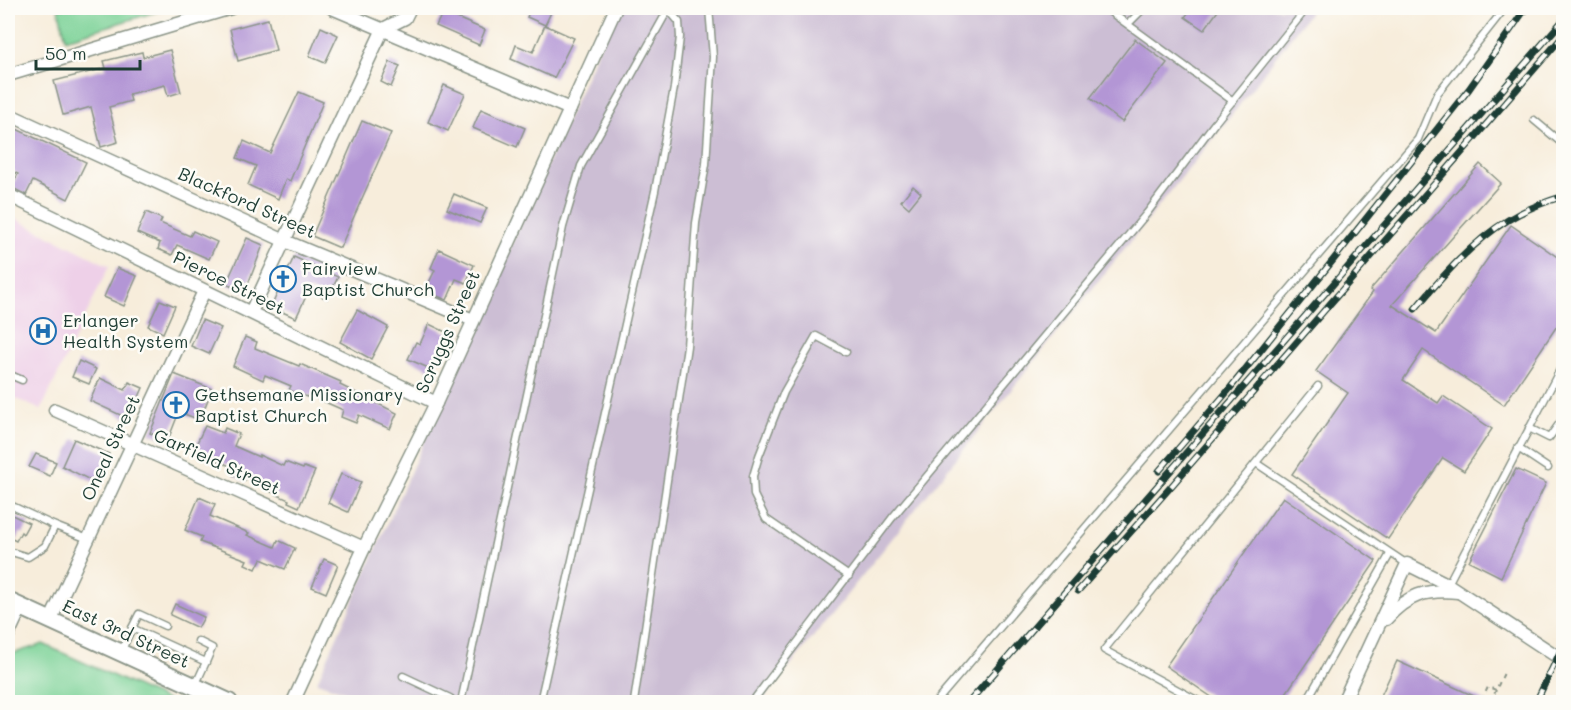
<svg xmlns="http://www.w3.org/2000/svg" width="1571" height="710" viewBox="0 0 1571 710" font-family="Mali,sans-serif">
  <style>
    .built { fill: #eed0e8 }
    .industrial { fill: #ccbed4 }
    .green { fill: #7bd297; stroke: #4d8866; stroke-width: 1.5 }
    .building { fill: #b396d5 }
    .lines { fill: none; stroke-linecap: round; stroke-linejoin: round }
    .lane-casing { stroke: #8b9588; stroke-width: 9 }
    .street-casing { stroke: #8b9588; stroke-width: 15 }
    .secondary-casing { stroke: #8b9588; stroke-width: 20 }
    .path { stroke: #8b9588; stroke-width: 2; stroke-dasharray: 4.5 4.5; stroke-linecap: butt }
    .lane { stroke: #fff; stroke-width: 6 }
    .street { stroke: #fff; stroke-width: 12 }
    .secondary { stroke: #fff; stroke-width: 16 }
    .rail-casing { stroke: #1f3d34; stroke-width: 7 }
    .rail { stroke: #fdfcf7; stroke-width: 4.5; stroke-dasharray: 14; stroke-linecap: butt }
    .labels { text-anchor: middle; stroke-width: 5; stroke-linejoin: round; paint-order: stroke }
    .street-label { font-size: 18px; fill: #1f3d34; stroke: #fdfcf7 }
    .poi-label { font-size: 18px; fill: #1f3d34; stroke: #fdfcf7; text-anchor: start }
  </style>
  <rect width="100%" height="100%" fill="#fdfcf7"/>
  <filter id="ink" filterUnits="userSpaceOnUse"><feTurbulence type="fractalNoise" baseFrequency=".0167" numOctaves="2"/><feDisplacementMap in="SourceGraphic" scale="12" xChannelSelector="R" yChannelSelector="G"/><feConvolveMatrix kernelMatrix="1 2 1 2 8 2 1 2 1" color-interpolation-filters="sRGB"/></filter>
  <filter id="wash" filterUnits="userSpaceOnUse"><feTurbulence type="fractalNoise" baseFrequency=".008" numOctaves="4" result="noise"/><feDisplacementMap in="SourceGraphic" scale="24" xChannelSelector="R" yChannelSelector="G"/><feGaussianBlur stdDeviation="1.35" result="paint"/><feColorMatrix in="noise" values="0 0 0 0 0 0 0 0 0 0 0 0 0 0 0 0 0 1.4 0 .05"/><feComposite in="paint" operator="in"/></filter>
  <g filter="url(#wash)">
    <rect width="100%" height="100%" fill="#f7eddb"/>
    <!-- built -->
    <polygon class="built" points="8,215 109,266 41,410 8,395"/>
    <!-- industrial -->
    <polygon class="industrial" points="617,8 1313,8 1234,112 761,702 375,702 317,682"/>
    <!-- green -->
    <g class="green">
      <polygon points="58,8 169,8 66,39"/>
      <polygon points="43,644 171,702 8,702 8,655"/>
    </g>
    <g id="blocks">
      <!-- building -->
      <g class="building">
        <polygon points="445,8 462,8 457,18 485,30 479,45 436,26"/>
        <polygon points="531,8 553,8 545,25 527,17"/>
        <polygon points="1192,8 1220,8 1204,30 1185,17"/>
        <polygon points="268,19 276,50 238,61 230,29"/>
        <polygon points="545,25 574,38 554,78 511,59 516,45 533,52"/>
        <polygon points="321,27 338,35 325,63 309,56"/>
        <polygon points="1135,39 1167,63 1122,122 1090,98"/>
        <polygon points="170,50 181,92 168,96 165,85 129,94 131,101 109,107 118,142 101,147 91,107 63,115 54,81 106,68 104,61 142,52 143,57"/>
        <polygon points="390,62 400,66 391,87 381,82"/>
        <polygon points="444,85 465,94 448,131 428,122"/>
        <polygon points="299,92 323,102 290,181 286,179 278,199 248,185 256,166 237,158 244,141 270,153"/>
        <polygon points="481,109 525,128 517,147 473,128"/>
        <polygon points="362,121 391,133 340,248 312,236"/>
        <polygon points="8,125 86,162 68,199 33,181 26,195 11,187 18,174 8,169"/>
        <polygon points="1480,164 1501,183 1392,305 1436,333 1511,225 1563,261 1563,317 1504,405 1423,350 1403,380 1438,403 1443,396 1492,429 1464,471 1443,458 1388,539 1292,474 1348,393 1316,371 1373,292 1370,290"/>
        <polygon points="913,186 921,193 909,208 901,201"/>
        <polygon points="454,194 487,208 480,223 447,209"/>
        <polygon points="146,212 162,219 160,223 190,236 193,231 217,242 209,259 177,245 172,255 158,249 160,243 137,233"/>
        <polygon points="247,238 263,245 245,292 226,284"/>
        <polygon points="439,249 474,265 466,283 456,279 447,300 425,291 435,270 431,268"/>
        <polygon points="294,257 338,277 327,299 309,290 296,318 271,307"/>
        <polygon points="117,268 137,276 124,306 104,297"/>
        <polygon points="160,300 175,306 163,333 148,326"/>
        <polygon points="357,310 388,327 371,359 340,342"/>
        <polygon points="202,320 221,328 209,354 191,346"/>
        <polygon points="429,324 450,334 433,370 408,359 416,342 420,344"/>
        <polygon points="245,337 257,342 255,348 299,366 300,364 341,382 340,385 397,413 390,429 359,415 356,423 341,417 343,410 309,395 307,397 289,390 291,386 265,375 263,380 233,366"/>
        <polygon points="79,361 96,369 89,384 72,377"/>
        <polygon points="174,374 212,389 200,420 179,412 168,440 150,433"/>
        <polygon points="100,378 125,390 129,382 143,388 129,419 90,401"/>
        <polygon points="205,426 223,433 225,428 239,434 234,446 259,457 259,455 283,466 285,462 303,469 304,467 315,471 299,507 288,502 289,500 271,492 273,488 246,477 245,481 233,475 236,469 194,449"/>
        <polygon points="74,439 109,454 96,483 62,466"/>
        <polygon points="36,454 56,462 50,476 29,467"/>
        <polygon points="1516,469 1546,483 1501,577 1469,561"/>
        <polygon points="341,474 361,482 348,512 328,503"/>
        <polygon points="199,497 215,504 210,516 249,533 247,535 275,547 278,540 295,548 285,569 261,559 256,569 245,564 247,560 200,542 202,537 185,530"/>
        <polygon points="1283,497 1376,561 1280,702 1219,702 1166,666"/>
        <polygon points="8,513 29,523 23,534 21,532 16,541 8,537"/>
        <polygon points="324,559 338,565 326,593 312,587"/>
        <polygon points="175,604 204,617 198,628 170,615"/>
        <polygon points="1397,661 1487,702 1378,702"/>
      </g>
    </g>
  </g>
  <g filter="url(#ink)">
    <use href="#blocks" fill-opacity="0" stroke="#8b9588" stroke-width="1.5"/>
    <g class="lines">
      <defs>
        <g id="lane">
          <polyline points="1105,8 1233,101"/>
          <polyline points="1128,24 1144,8"/>
          <polyline points="1534,120 1564,145"/>
          <polyline points="846,352 816,336 784,392 759,456 753,476 754,495 766,519 849,576"/>
          <polyline points="8,374 22,380"/>
          <polyline points="1529,428 1549,438 1564,417"/>
          <polyline points="1518,448 1548,468"/>
          <polyline points="1256,463 1407,564"/>
          <polyline points="8,504 55,526 88,539"/>
          <polyline points="8,551 28,557 45,546 55,526"/>
          <polyline points="1448,584 1564,362"/>
          <polyline points="132,628 139,614 165,626"/>
          <polyline points="198,641 212,648 206,662"/>
          <polyline points="121,652 132,628 206,662 195,686"/>
          <polyline points="403,676 450,698 454,702"/>
          <polyline points="461,702 563,227 581,166 669,8"/>
          <polyline points="540,702 655,191 674,88 680,37 679,22 668,9"/>
          <polyline points="634,702 687,346 696,223 706,164 713,57 709,8"/>
          <polyline points="752,702 892,518 1147,213 1214,124 1307,8"/>
          <polyline points="936,702 1418,139 1437,94 1505,8"/>
          <polyline points="1200,702 1104,650 1318,386"/>
          <polyline points="1306,702 1390,554"/>
        </g>
        <g id="street">
          <polyline points="332,8 570,109"/>
          <polyline points="8,75 231,8"/>
          <polyline points="8,114 285,241 473,320"/>
          <polyline points="8,195 436,403"/>
          <polyline points="251,312 383,29 405,18 410,8"/>
          <polyline points="55,410 364,548"/>
          <path d="M1386,619c21,-24 40,-30 72,-27"/>
          <polyline points="50,621 204,291"/>
          <polyline points="8,635 21,607"/>
          <polyline points="293,702 364,548 436,403 616,8"/>
          <polyline points="1343,702 1407,564 1447,584 1564,661"/>
        </g>
        <polyline id="secondary" points="8,601 229,702"/>
      </defs>
      <!-- lane casing -->
      <use href="#lane" class="lane-casing"/>
      <!-- street casing -->
      <use href="#street" class="street-casing"/>
      <!-- secondary casing -->
      <use href="#secondary" class="secondary-casing"/>
      <!-- path -->
      <g class="path">
        <polyline points="1482,700 1488,687 1496,690 1504,673"/>
        <polyline points="1491,702 1496,690"/>
      </g>
      <!-- lane -->
      <use href="#lane" class="lane"/>
      <!-- street -->
      <use href="#street" class="street"/>
      <!-- secondary -->
      <use href="#secondary" class="secondary"/>
      <defs>
        <g id="rail">
          <path d="M1415,309c27,-32 57,-67 93,-89 18,-11 36,-18 56,-24"/>
          <polyline points="1159,471 1227,392 1334,259 1469,89 1526,8"/>
          <polyline points="1078,591 1168,490 1564,35"/>
          <polyline points="969,702 1564,19"/>
          <polyline points="1536,702 1564,644"/>
        </g>
      </defs>
      <!-- rail casing -->
      <use href="#rail" class="rail-casing"/>
      <!-- rail -->
      <use href="#rail" class="rail"/>
    </g>
  </g>
  <!-- icons -->
  <defs>
    <symbol id="church-ring" viewBox="-11 -11 22 22"><circle r="9.5" fill="#fdfcf7" stroke="#1f6fb2" stroke-width="1.5"/><path d="M-1.2-6h2.4v3.5h3.3v2.4h-3.3V6h-2.4V-.1h-3.3v-2.4h3.3Z" fill="#1f6fb2"/></symbol>
    <symbol id="hospital-ring" viewBox="-11 -11 22 22"><circle r="9.5" fill="#fdfcf7" stroke="#1f6fb2" stroke-width="1.5"/><path d="M-5-5h3v3.5h4V-5h3V5h-3V1.5h-4V5h-3Z" fill="#1f6fb2"/></symbol>
  </defs>
  <g fill-rule="evenodd">
    <use href="#church-ring" x="268" y="264" width="30" height="30"/>
    <use href="#hospital-ring" x="28" y="316" width="30" height="30"/>
    <use href="#church-ring" x="161" y="390" width="30" height="30"/>
  </g>
  <g class="labels">
    <!-- street labels -->
    <g class="street-label">
      <text transform="translate(247 203) rotate(24)" y="6">Blackford Street</text>
      <text transform="translate(229 283) rotate(26)" y="6">Pierce Street</text>
      <text transform="translate(448 332) rotate(-66)" y="6">Scruggs Street</text>
      <text transform="translate(111 448) rotate(-65)" y="6">Oneal Street</text>
      <text transform="translate(217 462) rotate(24)" y="6">Garfield Street</text>
      <text transform="translate(126 634) rotate(25)" y="6">East 3rd Street</text>
    </g>
    <!-- poi labels -->
    <g class="poi-label">
      <text x="302" y="275">Fairview<tspan x="302" dy="21">Baptist Church</tspan></text>
      <text x="63" y="327">Erlanger<tspan x="63" dy="21">Health System</tspan></text>
      <text x="195" y="401">Gethsemane Missionary<tspan x="195" dy="21">Baptist Church</tspan></text>
    </g>
  </g>
  <!-- margin -->
  <rect width="1571" height="710" fill="none" stroke="#fdfcf7" stroke-width="30"/>
  <!-- scale -->
  <path d="M36 60v9h104v-9" fill="none" stroke="#1f3d34" stroke-width="3"/>
  <text x="45" y="60" font-size="18" fill="#1f3d34" stroke="#fdfcf7" stroke-width="4.5" paint-order="stroke">50 m</text>
</svg>
